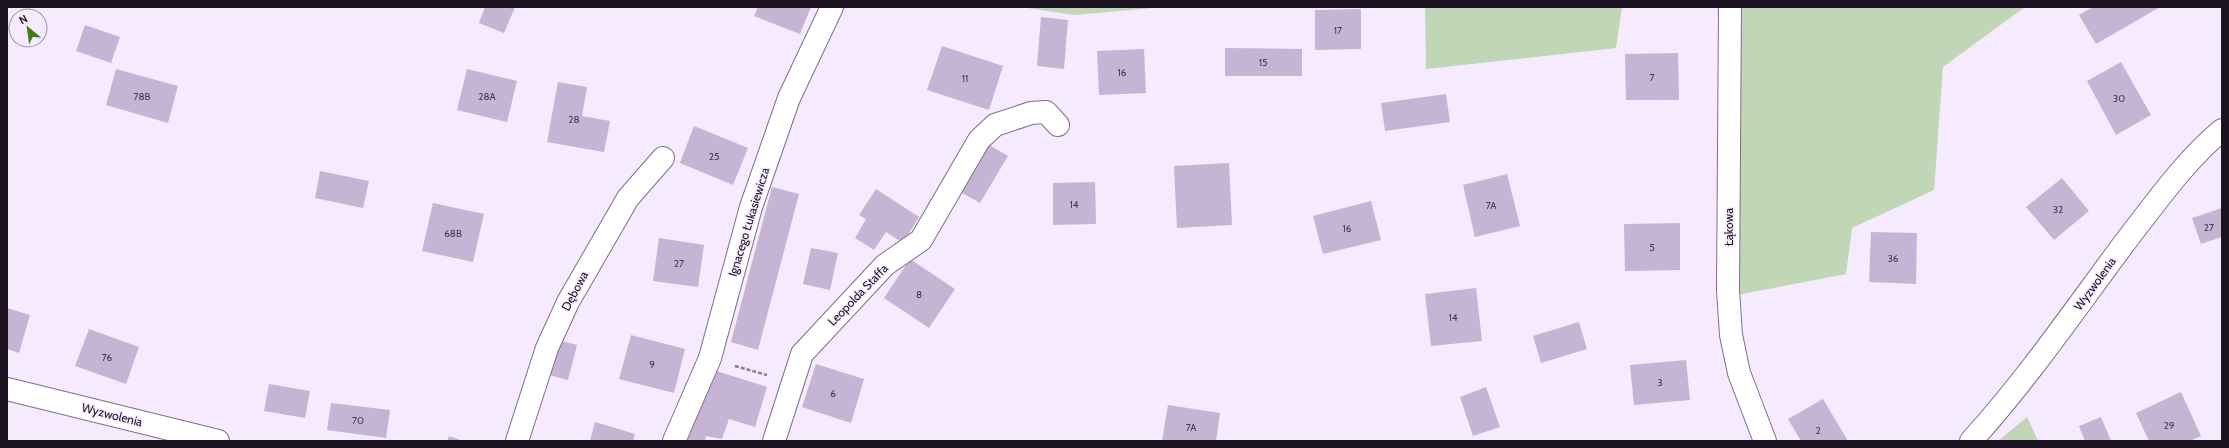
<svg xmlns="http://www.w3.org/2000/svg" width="2229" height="448" viewBox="0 0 2229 448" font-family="Cabin,sans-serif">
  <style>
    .grass { fill: #c1d5b7 }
    .building { fill: #c6b4d4 }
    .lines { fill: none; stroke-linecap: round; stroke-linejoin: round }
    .street-casing { stroke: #7f6e8c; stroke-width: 24 }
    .secondary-casing { stroke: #7f6e8c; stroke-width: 24 }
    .path { stroke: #877e8e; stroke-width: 2.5; stroke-dasharray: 4 2; stroke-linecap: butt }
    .street { stroke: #fff; stroke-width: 22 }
    .secondary { stroke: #fff; stroke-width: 22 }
    .labels { text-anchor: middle; stroke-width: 3; stroke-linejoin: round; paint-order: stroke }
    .number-label { font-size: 10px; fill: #463c4d }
    .street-label { font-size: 12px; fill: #1b1420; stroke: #f5eafe }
  </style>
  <rect width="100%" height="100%" fill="#f5eafe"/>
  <!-- grass -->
  <g class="grass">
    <polygon points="1021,7 1164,7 1074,15"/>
    <polygon points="1425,7 1622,7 1616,48 1426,69"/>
    <polygon points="1741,7 2025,7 1943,67 1934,190 1852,228 1846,274 1737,295"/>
    <polygon points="2027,417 2038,441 1998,441"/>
  </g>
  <!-- building -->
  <g class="building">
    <polygon points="485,7 515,7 504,33 479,23"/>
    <polygon points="758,7 811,7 800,34 754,16"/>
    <polygon points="2093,7 2160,7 2096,44 2079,15"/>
    <polygon points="1361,9 1361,49 1315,50 1315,10"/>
    <polygon points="1041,17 1068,20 1064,69 1037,66"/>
    <polygon points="85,25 120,37 111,63 76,51"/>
    <polygon points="942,46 1003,66 989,110 927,90"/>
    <polygon points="1225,48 1302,49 1302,76 1225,76"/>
    <polygon points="1144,49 1146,93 1099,95 1097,51"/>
    <polygon points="1678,53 1679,100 1626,100 1625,54"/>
    <polygon points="2121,62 2151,115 2116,135 2087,81"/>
    <polygon points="116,69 178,86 168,123 106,105"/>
    <polygon points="467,69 517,81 507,122 457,110"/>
    <polygon points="558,82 587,87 582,116 610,121 604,152 547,142"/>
    <polygon points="1446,94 1450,122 1385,131 1381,103"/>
    <polygon points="694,126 748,148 733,185 680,163"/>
    <polygon points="984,142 1008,156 980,203 957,190"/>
    <polygon points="1229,163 1232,225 1177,228 1174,166"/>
    <polygon points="320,171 369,181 363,208 315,198"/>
    <polygon points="1507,174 1520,226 1475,237 1463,185"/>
    <polygon points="2062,178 2089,211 2054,240 2026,207"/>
    <polygon points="1095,182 1096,224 1053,225 1053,183"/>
    <polygon points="772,187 799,194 758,350 731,342"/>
    <polygon points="876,189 919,217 903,243 886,232 874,250 855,238 866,219 859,215"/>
    <polygon points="1371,201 1381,240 1323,254 1313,216"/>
    <polygon points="433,203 484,214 473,262 422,251"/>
    <polygon points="2222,208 2222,237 2201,244 2192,218"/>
    <polygon points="1680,223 1680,270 1625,271 1624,224"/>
    <polygon points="1871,232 1917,233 1916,284 1869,282"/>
    <polygon points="659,238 704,245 698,287 653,281"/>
    <polygon points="811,248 838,253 830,290 803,284"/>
    <polygon points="910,259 955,289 929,328 884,298"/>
    <polygon points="1476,288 1482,341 1431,346 1425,294"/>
    <polygon points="7,308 30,315 19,353 7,349"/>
    <polygon points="1579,322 1587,349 1541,363 1533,336"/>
    <polygon points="89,329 139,347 126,384 75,366"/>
    <polygon points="631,335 685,349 674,393 619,379"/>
    <polygon points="554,339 577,345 568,380 545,374"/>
    <polygon points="1686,360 1690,400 1634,405 1630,365"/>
    <polygon points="816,364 864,379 851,423 802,407"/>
    <polygon points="707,368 767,387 755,427 729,419 722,439 706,436 705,441 684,441"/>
    <polygon points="269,384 310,391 305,418 264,411"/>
    <polygon points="1486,387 1500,427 1473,436 1460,397"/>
    <polygon points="2181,392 2201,436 2190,441 2149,441 2136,413"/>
    <polygon points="1823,399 1848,441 1801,441 1788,419"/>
    <polygon points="331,403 390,410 386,438 327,430"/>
    <polygon points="1168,405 1220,413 1216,441 1162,441"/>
    <polygon points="2101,417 2111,441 2085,441 2079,426"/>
    <polygon points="595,422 635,434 633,441 590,441"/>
    <polygon points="449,436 463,441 447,441"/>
  </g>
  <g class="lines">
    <defs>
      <g id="street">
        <polyline points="1730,7 1728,290 1731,335 1739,373 1765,441"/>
        <polyline points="517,441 547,348 568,302 628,198 663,158"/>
        <polyline points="674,441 710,358 751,207 789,98 832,7"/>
        <polyline points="774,441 802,354 885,265 921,240 979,140 995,125 1031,113 1046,112 1058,125"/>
      </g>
      <g id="secondary">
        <polyline points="7,389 218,441"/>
        <path d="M1971,441c60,-66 108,-138 161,-208 28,-36 55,-74 90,-103"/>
      </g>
    </defs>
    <!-- street casing -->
    <use href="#street" class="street-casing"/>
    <!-- secondary casing -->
    <use href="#secondary" class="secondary-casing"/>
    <!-- path -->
    <polyline class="path" points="735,366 767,375"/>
    <!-- street -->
    <use href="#street" class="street"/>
    <!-- secondary -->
    <use href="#secondary" class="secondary"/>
  </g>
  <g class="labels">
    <!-- number labels -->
    <g class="number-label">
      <text x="1338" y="34">17</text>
      <text x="1263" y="66">15</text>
      <text x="1122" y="76">16</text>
      <text x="1652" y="81">7</text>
      <text x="965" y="82">11</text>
      <text x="142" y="100">78B</text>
      <text x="487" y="100">28A</text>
      <text x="2119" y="102">30</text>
      <text x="574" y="123">28</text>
      <text x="714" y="160">25</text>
      <text x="1074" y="208">14</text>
      <text x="1491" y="209">7A</text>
      <text x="2058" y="213">32</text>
      <text x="2209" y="231">27</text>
      <text x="1347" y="232">16</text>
      <text x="453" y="237">68B</text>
      <text x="1652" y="251">5</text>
      <text x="1893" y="262">36</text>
      <text x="679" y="267">27</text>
      <text x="919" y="298">8</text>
      <text x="1453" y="321">14</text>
      <text x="107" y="361">76</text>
      <text x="652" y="368">9</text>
      <text x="1660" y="386">3</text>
      <text x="833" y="397">6</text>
      <text x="358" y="424">70</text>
      <text x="2169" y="429">29</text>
      <text x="1191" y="431">7A</text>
      <text x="1818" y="434">2</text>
    </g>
    <!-- street labels -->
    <g class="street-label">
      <text transform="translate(749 222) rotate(-73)" y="4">Ignacego Łukasiewicza</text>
      <text transform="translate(1729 227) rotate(-90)" y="4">Łąkowa</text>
      <text transform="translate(2095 284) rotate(-54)" y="4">Wyzwolenia</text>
      <text transform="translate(575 291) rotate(-62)" y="4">Dębowa</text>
      <text transform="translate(858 295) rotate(-46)" y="4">Leopolda Staffa</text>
      <text transform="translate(112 415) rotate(14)" y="4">Wyzwolenia</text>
    </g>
  </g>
  <!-- border -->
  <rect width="2229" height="448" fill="none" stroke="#1b1420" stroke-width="16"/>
  <!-- north arrow -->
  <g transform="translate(28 28) rotate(331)"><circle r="19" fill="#f5eafe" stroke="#9e94a5"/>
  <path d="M0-3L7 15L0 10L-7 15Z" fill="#417a11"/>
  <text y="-6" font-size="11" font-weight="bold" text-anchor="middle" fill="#1b1420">N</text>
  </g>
</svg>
